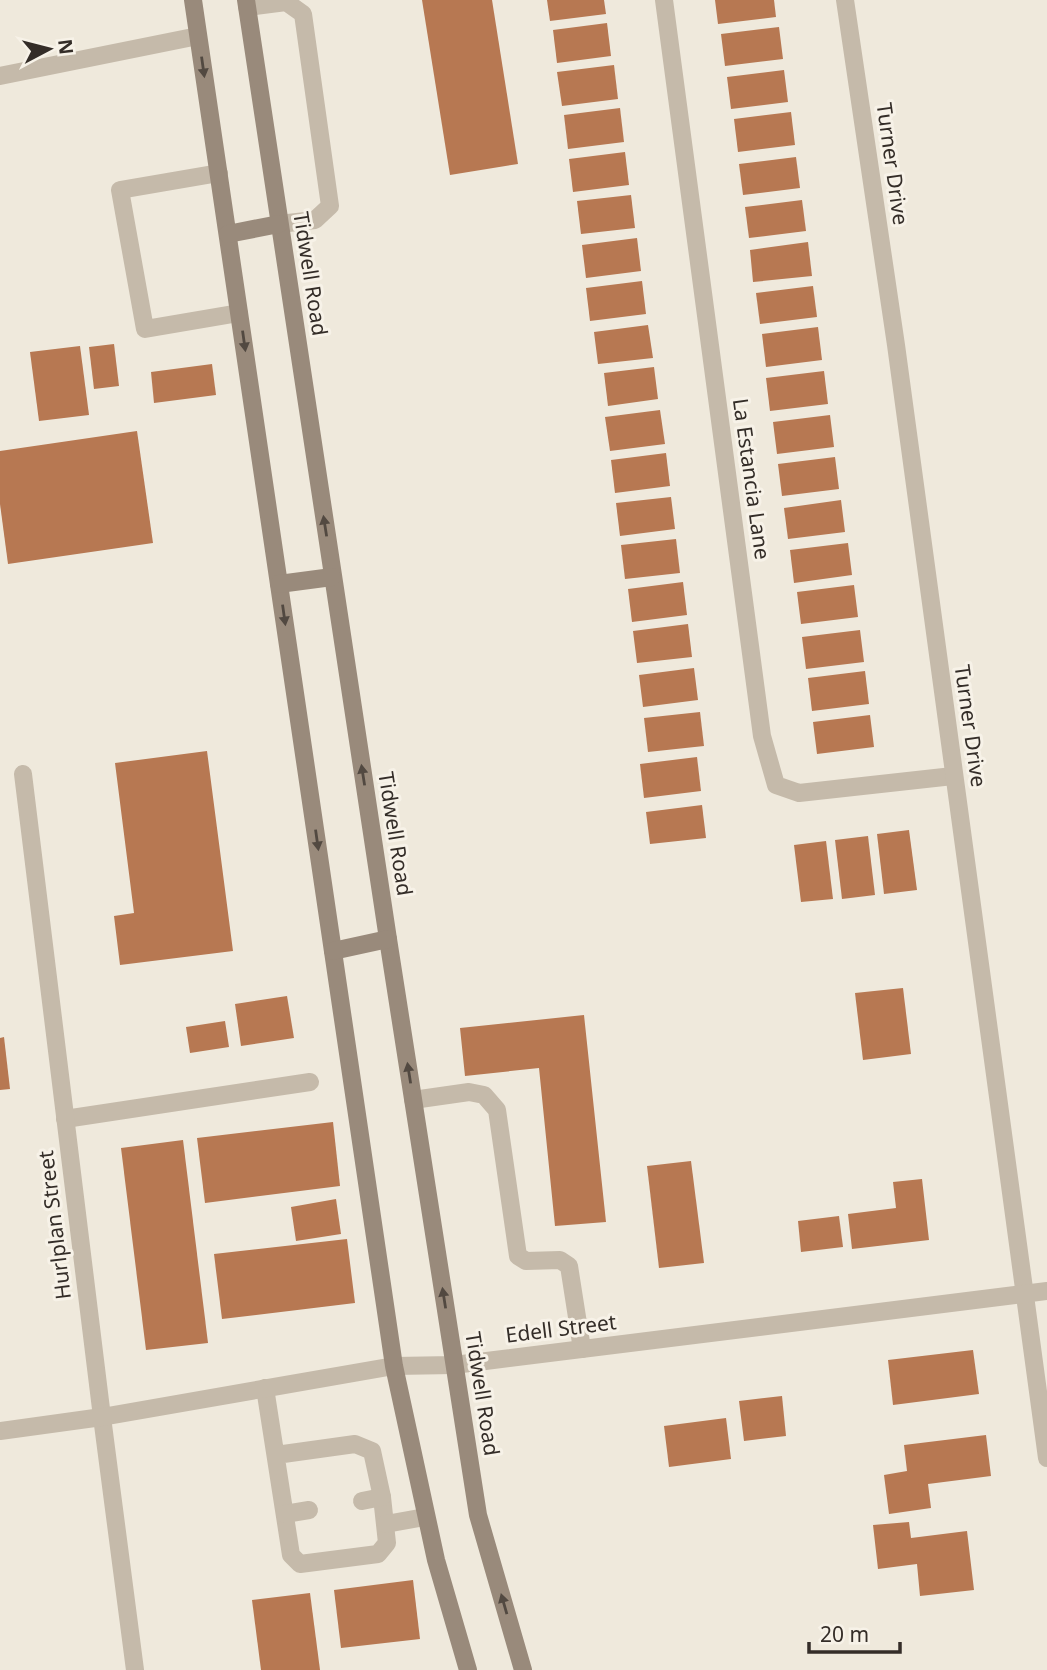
<svg xmlns="http://www.w3.org/2000/svg" width="1047" height="1670" viewBox="0 0 1047 1670" font-family="'Noto Sans',sans-serif">
  <style>
    .building { fill: #b77852 }
    .lines { fill: none; stroke-linecap: round; stroke-linejoin: round }
    .lane { stroke: #c5baaa; stroke-width: 18 }
    .street { stroke: #c5baaa; stroke-width: 18 }
    .secondary { stroke: #998a7b; stroke-width: 18 }
    .oneway { fill: #524941 }
    .labels { text-anchor: middle; stroke-width: 6; stroke-linejoin: round; paint-order: stroke }
    .street-label { font-size: 21px; fill: #342d28; stroke: #f7f2e8 }
  </style>
  <rect width="100%" height="100%" fill="#efe9dc"/>
  <!-- building -->
  <g class="building">
    <polygon points="422,0 492,0 518,164 450,175"/>
    <polygon points="547,0 604,0 606,14 550,21"/>
    <polygon points="715,0 774,0 776,17 718,24"/>
    <polygon points="607,23 611,56 557,63 553,30"/>
    <polygon points="779,27 783,59 725,66 721,34"/>
    <polygon points="614,65 618,99 562,106 557,72"/>
    <polygon points="784,70 788,102 731,109 727,77"/>
    <polygon points="620,108 624,142 568,149 564,115"/>
    <polygon points="791,112 795,145 738,152 734,119"/>
    <polygon points="625,152 629,185 573,192 569,159"/>
    <polygon points="796,157 800,188 743,195 739,164"/>
    <polygon points="631,195 635,228 581,234 577,201"/>
    <polygon points="802,200 806,231 749,238 745,207"/>
    <polygon points="637,238 641,271 586,278 582,245"/>
    <polygon points="808,242 812,276 753,282 750,250"/>
    <polygon points="642,281 646,314 590,321 586,288"/>
    <polygon points="813,286 817,317 760,324 756,293"/>
    <polygon points="648,325 653,358 598,364 594,332"/>
    <polygon points="818,327 822,360 766,367 762,334"/>
    <polygon points="114,344 119,386 94,389 89,347"/>
    <polygon points="80,346 89,415 39,421 30,352"/>
    <polygon points="212,364 216,395 154,403 151,372"/>
    <polygon points="654,367 658,399 608,406 604,373"/>
    <polygon points="824,371 828,404 770,411 766,378"/>
    <polygon points="660,410 665,444 610,451 605,417"/>
    <polygon points="830,415 834,447 777,454 773,422"/>
    <polygon points="137,431 153,543 8,564 0,504 0,451"/>
    <polygon points="666,453 670,486 615,493 611,460"/>
    <polygon points="835,457 839,489 782,496 778,464"/>
    <polygon points="671,497 675,529 620,536 616,503"/>
    <polygon points="841,500 845,532 788,539 784,508"/>
    <polygon points="676,539 680,573 625,579 621,545"/>
    <polygon points="848,543 852,575 794,583 790,550"/>
    <polygon points="683,582 687,615 632,622 628,589"/>
    <polygon points="854,585 858,617 801,624 797,592"/>
    <polygon points="688,624 692,657 637,663 633,631"/>
    <polygon points="860,630 864,662 806,669 802,637"/>
    <polygon points="694,668 698,700 643,707 639,675"/>
    <polygon points="865,671 869,704 812,711 808,678"/>
    <polygon points="700,712 704,746 648,752 644,718"/>
    <polygon points="870,715 874,747 817,754 813,722"/>
    <polygon points="207,751 233,951 120,965 114,916 134,913 115,763"/>
    <polygon points="697,757 701,791 644,798 640,764"/>
    <polygon points="702,805 706,838 650,844 646,812"/>
    <polygon points="909,830 917,890 884,894 877,834"/>
    <polygon points="868,836 875,895 842,899 835,840"/>
    <polygon points="826,841 833,899 801,902 794,845"/>
    <polygon points="903,988 911,1054 863,1060 855,993"/>
    <polygon points="287,996 294,1038 241,1046 235,1004"/>
    <polygon points="584,1015 606,1222 555,1226 539,1068 465,1076 460,1028"/>
    <polygon points="225,1021 229,1047 190,1053 186,1027"/>
    <polygon points="4,1037 10,1089 0,1090 0,1038"/>
    <polygon points="333,1122 340,1186 205,1203 197,1138"/>
    <polygon points="183,1140 208,1343 146,1350 121,1148"/>
    <polygon points="691,1161 704,1263 659,1268 647,1166"/>
    <polygon points="922,1179 929,1240 852,1249 848,1214 896,1208 893,1182"/>
    <polygon points="336,1199 341,1234 296,1241 291,1207"/>
    <polygon points="839,1216 843,1247 801,1252 798,1221"/>
    <polygon points="347,1239 355,1303 222,1319 214,1254"/>
    <polygon points="973,1350 979,1394 893,1405 888,1360"/>
    <polygon points="782,1396 786,1436 744,1441 739,1401"/>
    <polygon points="726,1418 731,1459 669,1467 664,1426"/>
    <polygon points="986,1435 991,1476 928,1484 931,1508 889,1514 884,1475 907,1471 904,1445"/>
    <polygon points="909,1522 911,1538 967,1531 974,1590 920,1596 917,1564 878,1569 873,1525"/>
    <polygon points="413,1580 420,1639 341,1648 334,1590"/>
    <polygon points="310,1593 320,1670 261,1670 252,1600"/>
  </g>
  <g class="lines">
    <!-- lane -->
    <g class="lane">
      <polyline points="247,7 286,2 303,14 330,206 315,220 279,224"/>
      <polyline points="0,76 198,36"/>
      <polyline points="219,173 120,190 145,329 239,313"/>
      <polyline points="413,1100 469,1092 484,1095 497,1110 518,1256 526,1261 560,1260 569,1266 582,1349"/>
      <polyline points="65,1119 310,1082"/>
      <polyline points="265,1388 291,1555 300,1564 378,1554 387,1543 382,1497 372,1451 355,1444 276,1455"/>
      <polyline points="362,1501 382,1497"/>
      <polyline points="285,1514 309,1510"/>
      <polyline points="386,1524 425,1517"/>
    </g>
    <!-- street -->
    <g class="street">
      <polyline points="664,0 762,736 776,785 799,793 953,776"/>
      <polyline points="845,0 896,345 1047,1458"/>
      <polyline points="23,774 102,1417 135,1670"/>
      <polyline points="0,1431 102,1417 394,1366 454,1365 1047,1291"/>
    </g>
    <!-- secondary -->
    <g class="secondary">
      <polyline points="193,0 394,1366 436,1560 468,1670"/>
      <polyline points="246,0 388,939 478,1515 523,1670"/>
      <polyline points="228,234 279,224"/>
      <polyline points="279,584 332,577"/>
      <polyline points="333,951 388,939"/>
    </g>
  </g>
  <!-- one-way arrows -->
  <defs><path id="oneway-solid" d="M-6-.8H1V-3.2L6.5 0L1 3.2V.8H-6Z" transform="scale(1.75)"/></defs>
  <g class="oneway">
    <use href="#oneway-solid" transform="translate(203 67) rotate(82)"/>
    <use href="#oneway-solid" transform="translate(244 341) rotate(82)"/>
    <use href="#oneway-solid" transform="translate(325 526) rotate(-99)"/>
    <use href="#oneway-solid" transform="translate(284 615) rotate(82)"/>
    <use href="#oneway-solid" transform="translate(363 775) rotate(-99)"/>
    <use href="#oneway-solid" transform="translate(317 840) rotate(82)"/>
    <use href="#oneway-solid" transform="translate(409 1073) rotate(-99)"/>
    <use href="#oneway-solid" transform="translate(444 1298) rotate(-99)"/>
    <use href="#oneway-solid" transform="translate(504 1604) rotate(-106)"/>
  </g>
  <g class="labels">
    <!-- street labels -->
    <g class="street-label">
      <text transform="translate(892 164) rotate(82)" y="7">Turner Drive</text>
      <text transform="translate(310 274) rotate(81)" y="7">Tidwell Road</text>
      <text transform="translate(751 479) rotate(82)" y="7">La Estancia Lane</text>
      <text transform="translate(970 726) rotate(82)" y="7">Turner Drive</text>
      <text transform="translate(395 834) rotate(81)" y="7">Tidwell Road</text>
      <text transform="translate(55 1225) rotate(-97)" y="7">Hurlplan Street</text>
      <text transform="translate(561 1329) rotate(-7)" y="7">Edell Street</text>
      <text transform="translate(482 1394) rotate(81)" y="7">Tidwell Road</text>
    </g>
  </g>
  <!-- north arrow -->
  <g transform="translate(49 49) rotate(83)" stroke="#f7f2e8" stroke-width="5" paint-order="stroke">
  <path d="M0-5L12 26L0 18L-12 26Z" fill="#342d28"/>
  <text y="-10" font-size="19" font-weight="bold" text-anchor="middle" fill="#342d28">N</text>
  </g>
  <!-- scale -->
  <path d="M809 1642v10h91v-10" fill="none" stroke="#342d28" stroke-width="3.5"/>
  <text x="820" y="1642" font-size="21" fill="#342d28" stroke="#f7f2e8" stroke-width="5" paint-order="stroke">20 m</text>
</svg>
